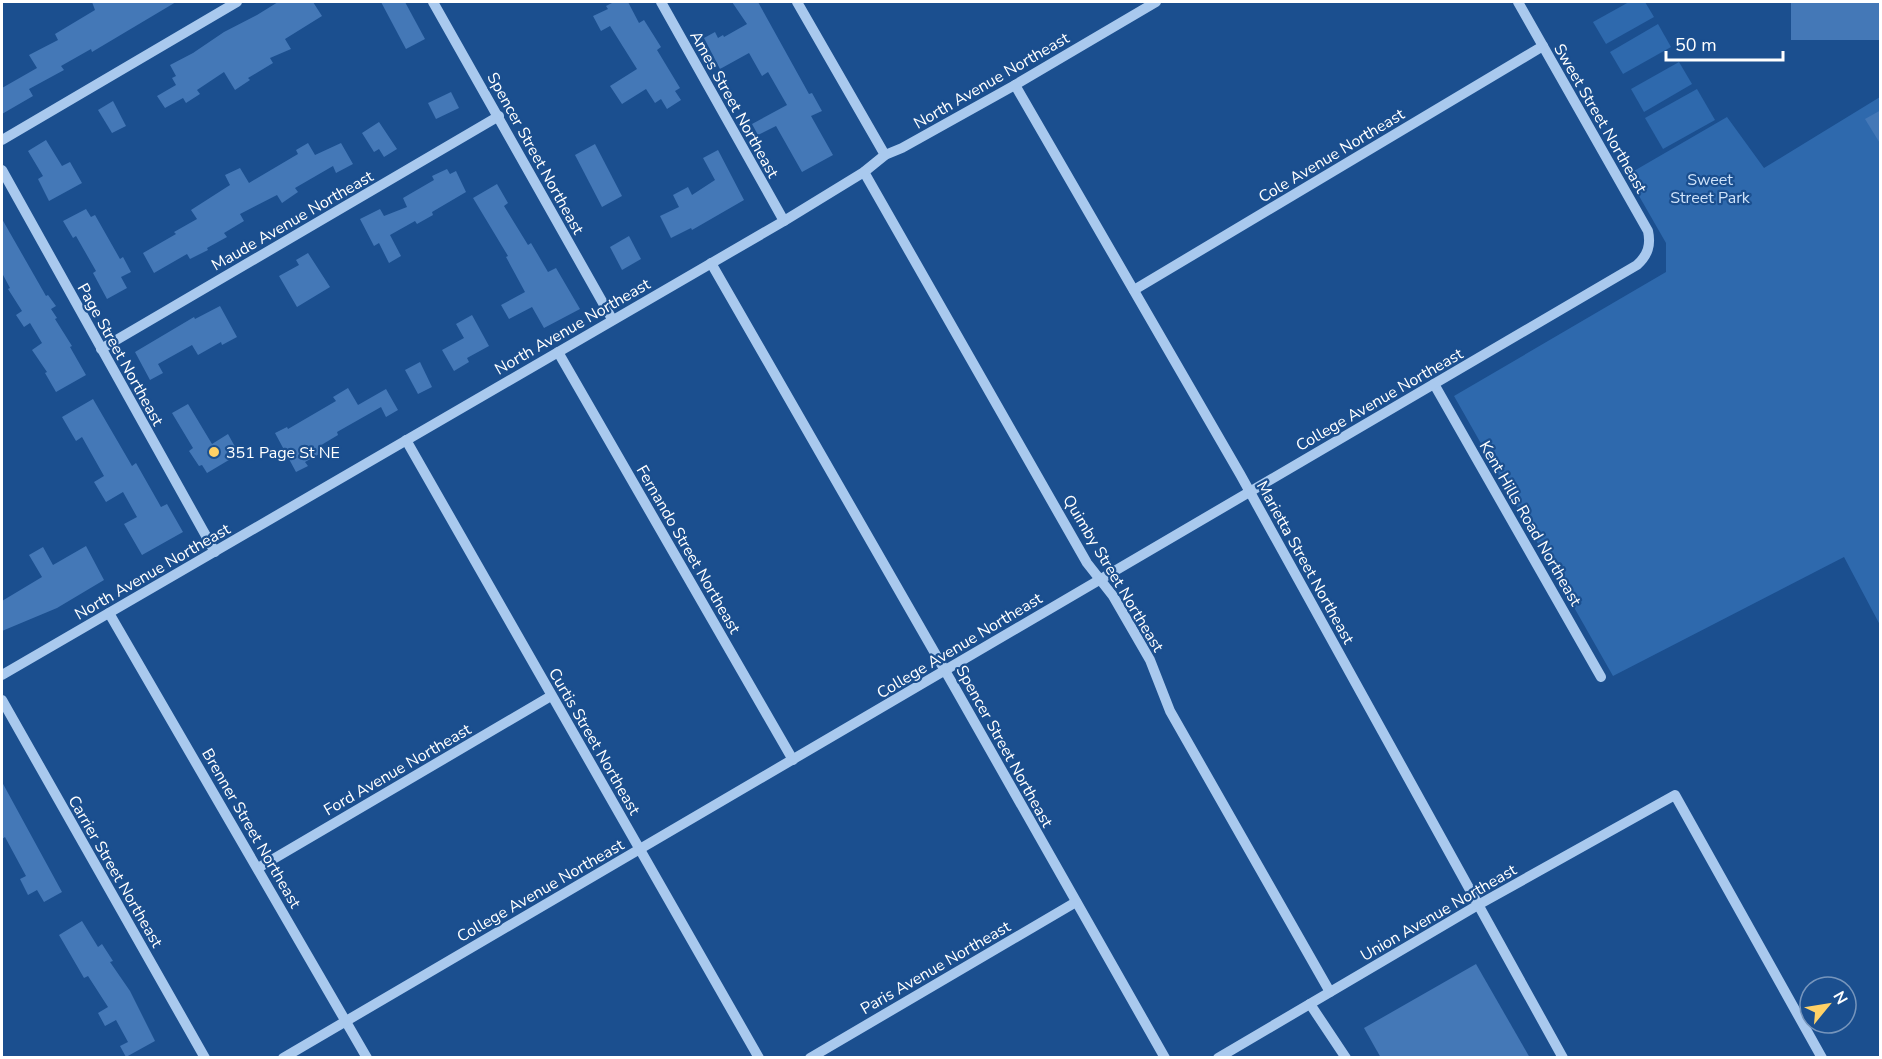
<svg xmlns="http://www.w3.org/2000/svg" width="1882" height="1059" viewBox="0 0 1882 1059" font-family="'Nunito Sans',sans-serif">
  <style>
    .green { fill: #2e69ad }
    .building { fill: #4478b7 }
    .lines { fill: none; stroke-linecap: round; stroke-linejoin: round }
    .minor { stroke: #a9c9ee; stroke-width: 10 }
    .poi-dot { fill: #ffd166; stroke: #1b4f8f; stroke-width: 2 }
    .labels { text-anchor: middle; stroke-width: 4.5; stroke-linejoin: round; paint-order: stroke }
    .street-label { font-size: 16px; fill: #fff; stroke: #1b4f8f }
    .park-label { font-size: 16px; fill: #cfe3fa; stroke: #1b4f8f }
    .poi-label { font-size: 16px; fill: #fff; stroke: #1b4f8f; text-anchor: start }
  </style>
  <rect width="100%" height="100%" fill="#1b4f8f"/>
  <!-- green -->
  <g class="green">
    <polygon points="1629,2 1645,2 1654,17 1606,44 1593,22"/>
    <polygon points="1658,24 1671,47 1623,74 1610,52"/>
    <polygon points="1679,62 1692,84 1644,112 1631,89"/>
    <polygon points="1697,89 1715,120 1663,149 1645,118"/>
    <polygon points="1880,97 1880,625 1844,557 1613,676 1454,396 1666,272 1666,243 1627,175 1727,117 1764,168"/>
  </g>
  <!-- building -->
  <g class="building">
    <polygon points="92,2 176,2 92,52 91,49 61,66 64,70 29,89 33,96 2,114 2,88 37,68 29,55 58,40 55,34 95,10"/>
    <polygon points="278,2 313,2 322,16 285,39 291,49 270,58 273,63 248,78 250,80 235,90 224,72 197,90 200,94 186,103 183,98 165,108 157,96 176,85 172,78 176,76 170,65 193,53 224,32 257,15"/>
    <polygon points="381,2 405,2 425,39 406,49"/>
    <polygon points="614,2 628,2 639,23 644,20 661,47 657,50 680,88 675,91 681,100 667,109 661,99 655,103 646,89 622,104 610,86 637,69 610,26 601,31 593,16 608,9 606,6"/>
    <polygon points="732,2 758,2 809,94 812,93 822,111 811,116 833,155 802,172 776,126 758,135 752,124 787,105 768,72 762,76 749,53 720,69 704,38 715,32 718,38 723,35 724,37 747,24"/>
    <rect x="1791" y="2" width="90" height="38"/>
    <polygon points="451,92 459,108 436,119 428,103"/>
    <polygon points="113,101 126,126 112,133 98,110"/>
    <polygon points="1881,110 1881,145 1865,119"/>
    <polygon points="379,122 397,149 384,157 379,149 374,152 362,133"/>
    <polygon points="46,140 62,166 70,162 82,183 49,201 38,179 43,176 28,151"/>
    <polygon points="308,143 315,155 341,143 353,164 336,173 333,166 295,188 298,192 282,203 277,195 240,214 244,221 224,233 227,237 207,248 208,250 190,259 187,254 154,273 143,253 176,234 174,232 197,219 191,210 230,185 225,175 240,168 249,183 298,154 296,150"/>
    <polygon points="595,144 622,196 602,207 575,155"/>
    <polygon points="718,150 744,200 692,230 691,228 671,238 660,216 679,207 673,195 688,187 692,195 715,180 703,158"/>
    <polygon points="447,169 450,174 456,171 466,192 432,212 433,215 417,224 415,221 390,235 401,256 389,263 379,243 374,246 360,219 380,209 384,216 407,207 403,198 434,180 432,176"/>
    <polygon points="497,184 508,203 504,206 528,245 531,243 548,272 556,268 580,309 544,328 532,307 509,319 501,305 525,292 506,257 508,256 473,198"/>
    <polygon points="86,209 91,217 95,215 120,259 123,257 131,272 121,277 127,288 107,299 93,273 96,271 76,236 73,238 63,221"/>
    <polygon points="2,219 46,296 48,295 56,306 51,309 57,318 55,319 72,346 70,347 86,375 56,392 45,373 47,372 32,350 42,343 30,323 24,327 16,315 22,311 8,289 10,288 2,273"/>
    <polygon points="629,236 641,259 622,270 610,247"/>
    <polygon points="308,253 330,287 297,307 279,276 299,265 296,260"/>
    <polygon points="220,306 237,337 222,345 221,342 198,355 192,345 158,364 163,373 150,380 135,352 194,317 195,319"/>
    <polygon points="472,315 489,346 467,358 469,362 454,371 442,350 464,338 456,324"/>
    <polygon points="420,362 432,387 418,394 405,370"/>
    <polygon points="348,388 358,405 386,389 398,410 386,417 381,407 337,432 338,435 318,447 321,453 305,462 308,466 296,472 275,433 287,427 288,429 336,401 333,397"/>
    <polygon points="93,399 132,466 136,463 161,507 167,504 183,532 142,555 124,524 137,517 123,492 106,502 94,482 104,476 82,437 76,441 62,417"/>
    <polygon points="188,404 212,444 228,434 239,454 207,473 202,465 199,466 189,451 193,448 172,413"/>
    <polygon points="86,546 104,580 57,608 2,631 2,601 42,577 29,555 43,547 53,565"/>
    <polygon points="2,782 62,892 44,902 37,890 28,895 20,879 26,876 5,837 2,839"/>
    <polygon points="82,921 98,947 102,944 113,961 110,962 130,991 155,1041 126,1057 120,1046 128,1042 116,1020 105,1026 98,1013 108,1007 88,976 84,978 59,935"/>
    <polygon points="1476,964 1530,1058 1381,1058 1364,1028"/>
  </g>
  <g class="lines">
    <!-- minor -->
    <g class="minor">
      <polyline points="433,2 612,319"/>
      <polyline points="661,2 784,221"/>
      <polyline points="797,2 885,155"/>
      <polyline points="1015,85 1240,474 1563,1058"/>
      <polyline points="2,140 237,2"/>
      <polyline points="2,170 215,552"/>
      <polyline points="864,172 1087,563 1113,596 1150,660 1170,711 1330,992"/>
      <polyline points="711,263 955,688 1165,1058"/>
      <polyline points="1134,290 1543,46"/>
      <polyline points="101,349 499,116"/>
      <polyline points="558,352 793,760"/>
      <polyline points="1434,384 1601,677"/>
      <polyline points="406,440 759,1058"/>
      <polyline points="109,613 367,1058"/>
      <polyline points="2,675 784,221 864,172 885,155 902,148 1015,85 1156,2"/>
      <polyline points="2,700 205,1058"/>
      <polyline points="258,868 551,696"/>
      <polyline points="1310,1004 1346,1058"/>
      <path d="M283,1058l1354,-793c11,-10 14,-20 11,-34l-130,-229"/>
      <polyline points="810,1058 1076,902"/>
      <polyline points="1218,1058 1478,905 1675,795 1822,1058"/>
    </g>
  </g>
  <!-- markers -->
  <circle class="poi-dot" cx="214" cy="452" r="6"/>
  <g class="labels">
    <!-- street labels -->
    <g class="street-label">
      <text transform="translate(991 80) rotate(-30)" y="6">North Avenue Northeast</text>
      <text transform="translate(735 104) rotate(61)" y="6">Ames Street Northeast</text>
      <text transform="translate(1601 118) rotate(60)" y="6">Sweet Street Northeast</text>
      <text transform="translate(536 153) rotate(61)" y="6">Spencer Street Northeast</text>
      <text transform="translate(1331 155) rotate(-31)" y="6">Cole Avenue Northeast</text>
      <text transform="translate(292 220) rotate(-30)" y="6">Maude Avenue Northeast</text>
      <text transform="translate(572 326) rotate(-30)" y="6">North Avenue Northeast</text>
      <text transform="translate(121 354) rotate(61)" y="6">Page Street Northeast</text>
      <text transform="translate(1379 399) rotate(-30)" y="6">College Avenue Northeast</text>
      <text transform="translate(1531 523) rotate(60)" y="6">Kent Hills Road Northeast</text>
      <text transform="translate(689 549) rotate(60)" y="6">Fernando Street Northeast</text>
      <text transform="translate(1306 562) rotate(61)" y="6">Marietta Street Northeast</text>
      <text transform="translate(152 571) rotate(-30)" y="6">North Avenue Northeast</text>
      <text transform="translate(1114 573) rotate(59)" y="6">Quimby Street Northeast</text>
      <text transform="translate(959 645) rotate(-31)" y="6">College Avenue Northeast</text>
      <text transform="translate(595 741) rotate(60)" y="6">Curtis Street Northeast</text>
      <text transform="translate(1005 746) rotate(61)" y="6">Spencer Street Northeast</text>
      <text transform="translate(397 769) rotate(-30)" y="6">Ford Avenue Northeast</text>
      <text transform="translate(252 828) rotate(60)" y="6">Brenner Street Northeast</text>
      <text transform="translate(116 871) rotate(60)" y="6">Carrier Street Northeast</text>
      <text transform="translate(540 890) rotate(-30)" y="6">College Avenue Northeast</text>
      <text transform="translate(1438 912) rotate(-30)" y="6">Union Avenue Northeast</text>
      <text transform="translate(935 967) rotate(-30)" y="6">Paris Avenue Northeast</text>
    </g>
    <!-- park labels -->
    <g class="park-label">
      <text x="1710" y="185">Sweet<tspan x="1710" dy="18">Street Park</tspan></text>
    </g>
    <!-- poi labels -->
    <g class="poi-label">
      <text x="226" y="458">351 Page St NE</text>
    </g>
  </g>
  <!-- border -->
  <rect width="1882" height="1059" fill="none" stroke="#ffffff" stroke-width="6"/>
  <!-- north arrow -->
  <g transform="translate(1828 1005) rotate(60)"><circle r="28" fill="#1b4f8f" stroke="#7695bc" stroke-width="1.5"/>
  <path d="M0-4.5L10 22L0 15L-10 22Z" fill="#ffd166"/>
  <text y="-9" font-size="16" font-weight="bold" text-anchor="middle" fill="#ffffff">N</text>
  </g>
  <!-- scale -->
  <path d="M1666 51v9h117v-9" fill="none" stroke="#ffffff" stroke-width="3"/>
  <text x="1675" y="51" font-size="18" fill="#ffffff" stroke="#1b4f8f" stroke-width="4.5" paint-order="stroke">50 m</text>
</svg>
